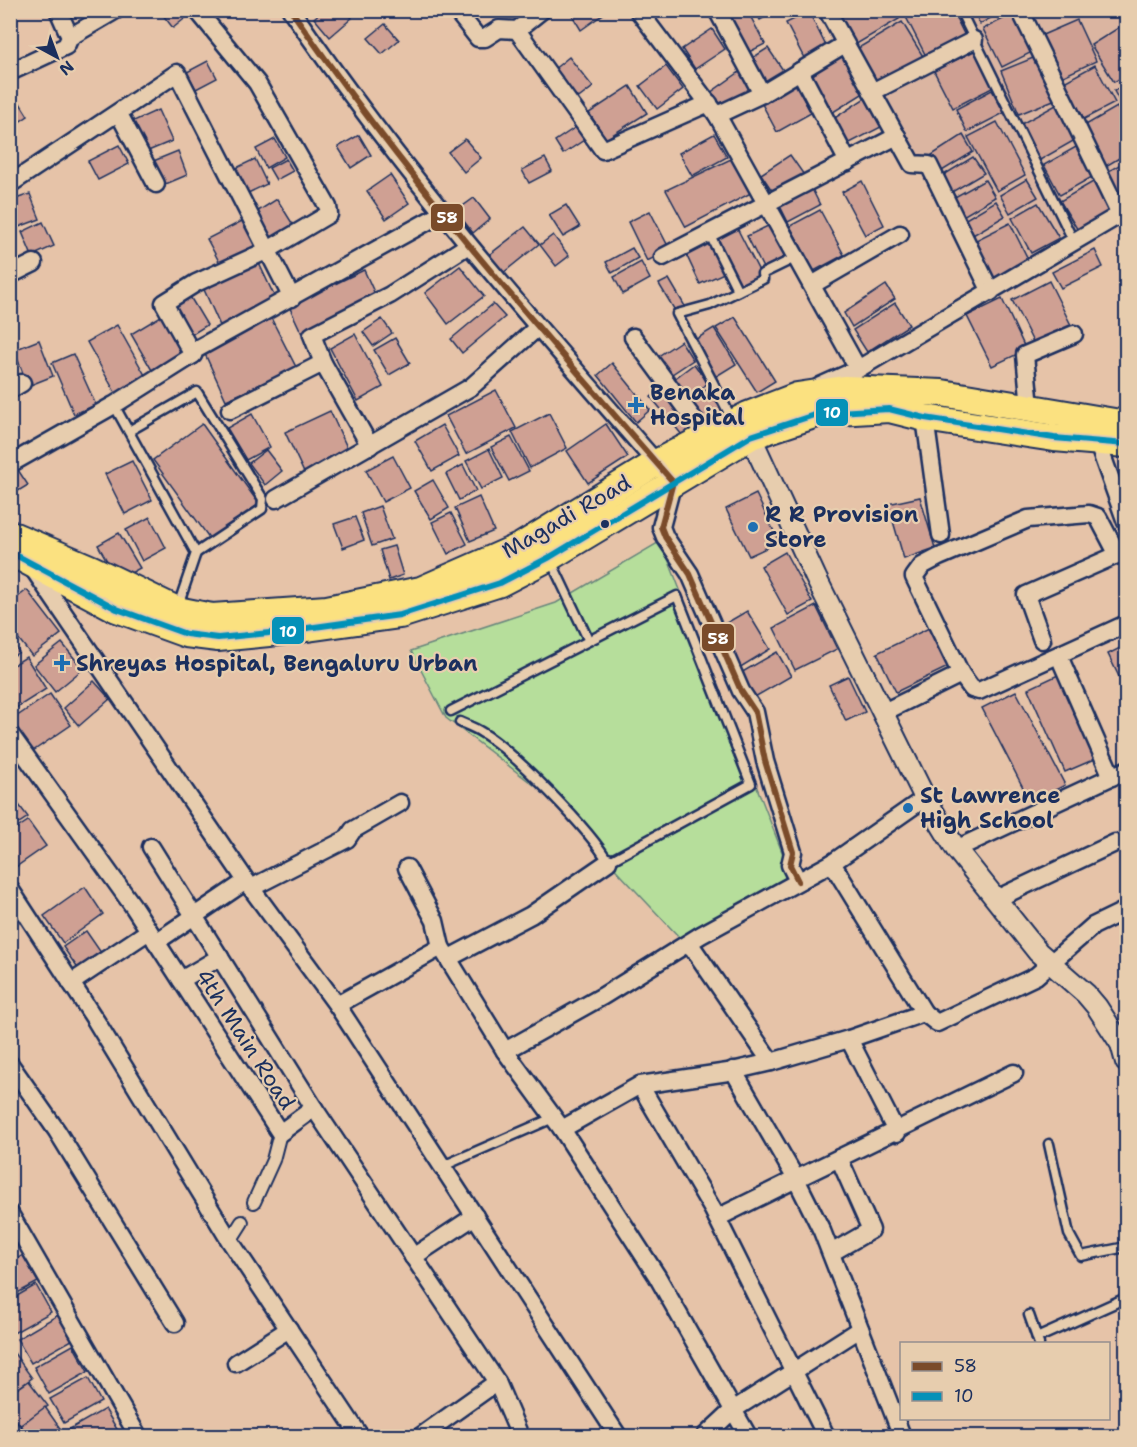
<svg xmlns="http://www.w3.org/2000/svg" width="1137" height="1447" viewBox="0 0 1137 1447" font-family="'Shantell Sans',sans-serif">
  <style>
    .built { fill: #dbb5a1 }
    .green { fill: #b6de9b; stroke: #68867c; stroke-width: 1.5 }
    .building { fill: #cfa093; stroke: #1b2f5e; stroke-width: 1.5 }
    .lines { fill: none; stroke-linecap: round; stroke-linejoin: round }
    .service-casing { stroke: #1b2f5e; stroke-width: 13 }
    .pedestrian-casing { stroke: #1b2f5e; stroke-width: 16 }
    .minor-casing { stroke: #1b2f5e; stroke-width: 21 }
    .tertiary-casing { stroke: #1b2f5e; stroke-width: 24 }
    .primary-casing { stroke: #1b2f5e; stroke-width: 30 }
    .service { stroke: #e7cdae; stroke-width: 8 }
    .pedestrian { stroke: #e7cdae; stroke-width: 12 }
    .minor { stroke: #e7cdae; stroke-width: 16 }
    .tertiary { stroke: #e7cdae; stroke-width: 20 }
    .primary { stroke: #fbe180; stroke-width: 26 }
    .bus-1-casing { stroke: #e7cdae; stroke-width: 10 }
    .bus-2-casing { stroke: #e7cdae; stroke-width: 10 }
    .bus-1 { stroke: #7a4b2a; stroke-width: 6 }
    .bus-2 { stroke: #0591b8; stroke-width: 6 }
    .poi-dot { fill: #1f6fb2; stroke: #e7cdae; stroke-width: 2 }
    .bus-dot { fill: #1b2f5e; stroke: #e7cdae; stroke-width: 2 }
    .labels { text-anchor: middle; stroke-width: 4.5; stroke-linejoin: round; paint-order: stroke }
    .poi-label { font-size: 22px; font-weight: bold; fill: #1b2f5e; stroke: #e7cdae; text-anchor: start }
    .street-label { font-size: 22px; fill: #1b2f5e; stroke: #e7cdae }
    .line-badge { stroke: #e7cdae; stroke-width: 2 }
    .badge-label { font-size: 16px; text-anchor: middle; font-weight: bold; fill: #fff }
  </style>
  <rect width="100%" height="100%" fill="#e6c3a8"/>
  <filter id="ink" filterUnits="userSpaceOnUse"><feTurbulence type="fractalNoise" baseFrequency=".0167" numOctaves="2"/><feDisplacementMap in="SourceGraphic" scale="12" xChannelSelector="R" yChannelSelector="G"/><feConvolveMatrix kernelMatrix="1 2 1 2 8 2 1 2 1" color-interpolation-filters="sRGB"/></filter>
  <g filter="url(#ink)">
    <!-- built -->
    <polygon class="built" points="833,11 1126,11 1126,210 986,288"/>
    <!-- green -->
    <polygon class="green" points="661,541 791,875 681,939 543,792 446,718 411,651 556,603"/>
    <!-- building -->
    <g class="building">
      <polygon points="159,10 183,10 188,16 173,28"/>
      <polygon points="323,10 346,10 352,18 330,37 314,18"/>
      <polygon points="569,10 609,10 581,30"/>
      <polygon points="720,10 747,10 765,44 743,55"/>
      <polygon points="755,10 769,10 771,14 760,20"/>
      <polygon points="783,10 802,10 788,18"/>
      <polygon points="833,10 894,10 899,19 853,46"/>
      <polygon points="918,10 952,10 968,42 929,62 906,17"/>
      <polygon points="973,10 1005,10 980,24"/>
      <polygon points="809,12 826,46 804,58 786,23"/>
      <polygon points="1017,12 1036,50 1002,67 983,29"/>
      <polygon points="1077,20 1096,61 1057,79 1038,37"/>
      <polygon points="902,22 924,58 877,86 855,50"/>
      <polygon points="1126,23 1126,75 1114,82 1091,45"/>
      <polygon points="385,24 399,40 382,54 368,38"/>
      <polygon points="712,29 725,49 695,69 682,49"/>
      <polygon points="768,48 785,73 763,88 746,62"/>
      <polygon points="976,50 994,87 953,108 934,71"/>
      <polygon points="845,54 867,91 830,114 807,78"/>
      <polygon points="1038,56 1056,99 1019,114 1001,71"/>
      <polygon points="569,57 593,87 576,100 553,70"/>
      <polygon points="208,61 217,78 196,89 187,72"/>
      <polygon points="1095,65 1115,103 1084,119 1064,82"/>
      <polygon points="666,66 683,89 657,109 640,86"/>
      <polygon points="741,71 756,91 722,110 710,93"/>
      <polygon points="795,84 811,113 777,132 761,102"/>
      <polygon points="1126,84 1126,113 1114,91"/>
      <polygon points="630,86 647,113 606,139 589,113"/>
      <polygon points="10,87 28,116 10,128"/>
      <polygon points="992,90 1004,113 967,132 956,109"/>
      <polygon points="865,98 881,127 844,146 830,121"/>
      <polygon points="1056,105 1075,140 1040,160 1021,124"/>
      <polygon points="1117,107 1126,125 1126,154 1106,166 1084,126"/>
      <polygon points="158,110 172,141 141,154 127,124"/>
      <polygon points="997,122 1025,175 997,191 968,137"/>
      <polygon points="576,127 584,140 563,154 555,141"/>
      <polygon points="714,134 727,157 692,176 679,153"/>
      <polygon points="359,135 371,155 351,168 338,147"/>
      <polygon points="963,135 973,152 942,171 932,155"/>
      <polygon points="275,139 285,157 266,168 256,149"/>
      <polygon points="465,139 481,158 464,172 448,152"/>
      <polygon points="119,145 129,164 98,180 88,161"/>
      <polygon points="1076,147 1092,177 1060,195 1044,165"/>
      <polygon points="178,151 187,175 161,186 151,162"/>
      <polygon points="790,155 804,175 775,195 761,174"/>
      <polygon points="973,157 984,173 952,192 942,176"/>
      <polygon points="545,158 552,171 529,183 522,170"/>
      <polygon points="733,158 751,193 686,227 666,190"/>
      <polygon points="255,159 267,184 246,194 234,169"/>
      <polygon points="286,159 293,171 276,180 269,168"/>
      <polygon points="1126,161 1126,207 1107,172"/>
      <polygon points="390,175 409,203 386,219 367,191"/>
      <polygon points="1027,179 1038,197 1010,213 1000,195"/>
      <polygon points="985,180 995,197 963,216 953,198"/>
      <polygon points="862,181 884,225 865,235 842,192"/>
      <polygon points="1093,182 1111,214 1079,232 1060,201"/>
      <polygon points="810,185 820,205 788,222 778,202"/>
      <polygon points="30,194 40,219 16,228 10,213 10,201"/>
      <polygon points="474,198 490,219 473,233 456,211"/>
      <polygon points="277,199 297,231 274,245 255,213"/>
      <polygon points="996,201 1005,216 973,235 964,220"/>
      <polygon points="1038,203 1059,238 1031,253 1012,218"/>
      <polygon points="566,205 580,227 563,237 549,215"/>
      <polygon points="820,210 844,255 814,271 790,226"/>
      <polygon points="650,211 670,250 647,261 628,222"/>
      <polygon points="244,220 258,248 222,267 207,239"/>
      <polygon points="43,222 54,246 32,256 22,232"/>
      <polygon points="1010,223 1029,261 989,281 970,243"/>
      <polygon points="770,225 785,257 763,268 747,236"/>
      <polygon points="736,226 763,279 743,289 714,238"/>
      <polygon points="525,227 539,244 503,273 489,255"/>
      <polygon points="553,235 569,256 556,266 540,245"/>
      <polygon points="709,241 724,273 700,284 685,252"/>
      <polygon points="632,248 638,258 612,273 606,262"/>
      <polygon points="1095,250 1103,267 1061,288 1052,272"/>
      <polygon points="257,259 277,302 221,328 202,285"/>
      <polygon points="641,262 650,279 623,294 614,277"/>
      <polygon points="460,266 484,296 448,324 425,293"/>
      <polygon points="364,270 378,301 303,336 289,306"/>
      <polygon points="669,279 686,308 677,314 659,284"/>
      <polygon points="1049,281 1073,329 1036,348 1012,300"/>
      <polygon points="886,285 895,299 852,327 844,313"/>
      <polygon points="189,295 207,325 186,338 168,308"/>
      <polygon points="1002,299 1026,350 992,366 967,316"/>
      <polygon points="895,303 909,325 867,352 853,330"/>
      <polygon points="493,304 505,317 462,353 451,339"/>
      <polygon points="166,313 188,352 153,372 131,334"/>
      <polygon points="270,316 297,369 226,400 205,354"/>
      <polygon points="735,317 775,381 757,392 716,328"/>
      <polygon points="382,319 392,333 373,346 363,332"/>
      <polygon points="117,325 146,377 116,394 87,342"/>
      <polygon points="714,328 736,364 715,377 693,341"/>
      <polygon points="355,334 383,387 358,401 330,348"/>
      <polygon points="395,338 410,363 389,375 374,350"/>
      <polygon points="39,340 53,376 28,386 14,350"/>
      <polygon points="681,341 693,360 666,378 654,359"/>
      <polygon points="73,354 96,405 74,414 52,363"/>
      <polygon points="612,363 650,410 636,422 598,375"/>
      <polygon points="694,364 708,383 688,398 674,379"/>
      <polygon points="709,388 725,411 705,425 689,402"/>
      <polygon points="661,389 692,427 682,435 651,397"/>
      <polygon points="496,390 516,428 466,454 446,416"/>
      <polygon points="330,411 351,456 306,477 285,432"/>
      <polygon points="549,413 567,448 530,468 512,432"/>
      <polygon points="252,414 270,447 246,460 227,428"/>
      <polygon points="202,424 259,504 210,539 153,460"/>
      <polygon points="606,424 628,457 588,483 567,451"/>
      <polygon points="442,425 459,456 432,471 415,441"/>
      <polygon points="511,437 529,471 509,481 491,447"/>
      <polygon points="489,449 503,478 481,489 466,461"/>
      <polygon points="266,450 282,471 265,485 249,463"/>
      <polygon points="393,456 410,488 383,502 366,470"/>
      <polygon points="132,461 152,500 125,514 105,474"/>
      <polygon points="463,465 476,491 459,500 446,474"/>
      <polygon points="18,470 28,485 10,496 10,474"/>
      <polygon points="433,480 449,508 431,519 414,491"/>
      <polygon points="756,494 779,542 749,556 726,509"/>
      <polygon points="479,497 494,531 470,541 455,508"/>
      <polygon points="920,497 935,548 904,559 888,504"/>
      <polygon points="380,506 392,539 372,546 361,513"/>
      <polygon points="451,513 467,544 448,554 432,522"/>
      <polygon points="150,517 166,548 142,561 126,530"/>
      <polygon points="355,517 364,540 343,548 334,524"/>
      <polygon points="119,533 140,568 118,580 98,545"/>
      <polygon points="394,546 403,575 389,580 380,550"/>
      <polygon points="785,552 812,602 788,615 761,566"/>
      <polygon points="27,590 61,634 32,656 10,628 10,603"/>
      <polygon points="816,606 837,649 795,670 774,628"/>
      <polygon points="747,611 770,649 739,668 716,629"/>
      <polygon points="929,628 948,667 896,692 877,653"/>
      <polygon points="10,639 19,652 10,658"/>
      <polygon points="62,643 83,669 55,692 34,665"/>
      <polygon points="1126,645 1126,691 1108,654"/>
      <polygon points="777,652 791,676 753,698 739,674"/>
      <polygon points="26,657 46,689 10,712 10,667"/>
      <polygon points="1058,675 1095,759 1065,772 1028,689"/>
      <polygon points="848,676 865,712 846,721 829,685"/>
      <polygon points="94,681 110,699 79,726 64,708"/>
      <polygon points="1016,691 1065,785 1031,803 982,708"/>
      <polygon points="50,694 71,725 30,753 10,721"/>
      <polygon points="10,793 28,817 10,829"/>
      <polygon points="28,821 46,846 10,871 10,833"/>
      <polygon points="85,887 103,914 63,943 44,916"/>
      <polygon points="86,931 104,957 81,973 63,947"/>
      <polygon points="10,1246 16,1256 10,1259"/>
      <polygon points="23,1255 38,1282 10,1297 10,1263"/>
      <polygon points="36,1285 51,1312 10,1335 10,1300"/>
      <polygon points="58,1315 72,1340 31,1363 17,1339"/>
      <polygon points="73,1345 88,1372 49,1394 34,1367"/>
      <polygon points="11,1349 32,1378 10,1394 10,1349"/>
      <polygon points="88,1378 101,1402 64,1423 50,1399"/>
      <polygon points="29,1381 48,1406 18,1427 10,1416 10,1394"/>
      <polygon points="45,1407 64,1434 60,1436 23,1436 17,1428"/>
      <polygon points="105,1409 121,1436 71,1436 68,1430"/>
    </g>
    <g class="lines">
      <defs>
        <g id="service">
          <polyline points="960,10 1075,244"/>
          <polyline points="709,233 738,291"/>
          <polyline points="114,405 196,553 178,606"/>
          <polyline points="732,419 677,314 710,305 763,279 762,274 797,257"/>
          <polyline points="129,431 197,392 263,499 262,509 196,553"/>
          <polyline points="551,561 588,639"/>
          <path d="M451,711l226,-115 74,188 -143,78c-16,-30 -97,-113 -127,-130 -6,-4 -14,-7 -21,-10"/>
          <polyline points="1049,1144 1069,1234 1081,1256 1126,1247"/>
          <polyline points="443,1166 553,1118"/>
          <polyline points="1029,1315 1037,1338"/>
          <polyline points="1039,1344 1037,1338 1126,1298"/>
        </g>
        <g id="pedestrian">
          <polyline points="254,1202 273,1160 280,1133"/>
          <polyline points="230,1241 242,1222"/>
        </g>
        <g id="minor">
          <path d="M291,10c116,170 247,318 382,472l-12,45 4,10 25,37 51,117 14,21 10,49 28,91 -3,13 8,16"/>
          <polyline points="456,10 478,38 485,38 499,29 517,30 603,150 709,103"/>
          <polyline points="638,10 717,115 858,369"/>
          <polyline points="717,10 762,94"/>
          <polyline points="827,10 912,164 929,165 991,292"/>
          <polyline points="1020,10 1120,215"/>
          <polyline points="517,30 542,10"/>
          <polyline points="70,37 116,10"/>
          <polyline points="800,71 848,162"/>
          <polyline points="10,72 66,46 70,37 58,10"/>
          <polyline points="872,92 974,40"/>
          <polyline points="119,114 156,184"/>
          <polyline points="717,115 762,94 845,44"/>
          <polyline points="10,184 177,73 292,298"/>
          <polyline points="663,257 897,136"/>
          <polyline points="10,275 34,263"/>
          <polyline points="812,285 900,234"/>
          <polyline points="633,337 706,436"/>
          <polyline points="193,355 164,303 196,283 268,250 329,214 328,207 257,83 197,10"/>
          <polyline points="820,386 858,369 1126,211"/>
          <polyline points="10,390 22,383"/>
          <polyline points="1030,407 1025,355 1074,334"/>
          <polyline points="230,410 323,363"/>
          <polyline points="925,418 941,535"/>
          <polyline points="1097,441 1126,522"/>
          <polyline points="370,446 323,363 312,335 390,295 467,246"/>
          <polyline points="10,464 114,405 193,355 195,350 441,214"/>
          <polyline points="276,499 471,387 538,327"/>
          <polyline points="1118,555 1098,517 1089,514 1028,519 939,557 922,566 914,577 961,674 972,689 979,691 1126,624"/>
          <polyline points="32,567 251,888 337,1005 618,1436"/>
          <polyline points="1042,640 1026,595 1126,551"/>
          <polyline points="1062,663 1112,777"/>
          <polyline points="882,713 961,674"/>
          <polyline points="10,734 133,906 280,1133 314,1108 497,1382 520,1436"/>
          <polyline points="151,847 314,1108"/>
          <polyline points="956,849 1126,770"/>
          <polyline points="832,863 924,1013"/>
          <polyline points="407,868 435,921 441,947"/>
          <polyline points="251,888 347,839 353,830 400,803"/>
          <polyline points="10,889 96,1021 230,1241 360,1436"/>
          <polyline points="996,899 1115,843"/>
          <polyline points="156,942 246,881"/>
          <polyline points="690,944 771,1062"/>
          <polyline points="449,958 531,915 608,862"/>
          <polyline points="181,980 220,957"/>
          <polyline points="71,983 149,931"/>
          <polyline points="337,1005 441,947 505,1051 562,1129 657,1276 748,1436"/>
          <polyline points="849,1039 897,1133"/>
          <polyline points="505,1051 603,996 701,935 832,863 925,798"/>
          <polyline points="10,1064 57,1131 175,1323"/>
          <polyline points="640,1085 713,1210 826,1436"/>
          <polyline points="562,1129 640,1085 728,1072 771,1062 849,1039 924,1013 937,1023 1036,976 1093,926 1126,910"/>
          <polyline points="10,1214 138,1436"/>
          <polyline points="717,1218 796,1179 733,1070"/>
          <polyline points="831,1253 871,1230 839,1158"/>
          <polyline points="413,1257 475,1216"/>
          <polyline points="236,1363 289,1329"/>
          <polyline points="10,1428 17,1436"/>
          <polyline points="421,1436 497,1382"/>
          <polyline points="705,1436 733,1410 860,1329"/>
          <polyline points="902,1436 822,1231 796,1179 1014,1073"/>
        </g>
        <polyline id="tertiary" points="745,424 816,578 925,798 956,849 1038,952 1086,994 1097,1007 1121,1044 1126,1062"/>
        <g id="primary">
          <polyline points="10,534 92,569 177,610 212,617 327,609 421,590 521,546 656,463 748,415 797,396 844,389 942,393 1126,424"/>
          <polyline points="10,552 117,609 186,634 218,638 279,632 400,615 500,583 550,557 751,436 820,413 889,409 925,418 1054,438 1126,444"/>
        </g>
      </defs>
      <!-- service casing -->
      <use href="#service" class="service-casing"/>
      <!-- pedestrian casing -->
      <use href="#pedestrian" class="pedestrian-casing"/>
      <!-- minor casing -->
      <use href="#minor" class="minor-casing"/>
      <!-- tertiary casing -->
      <use href="#tertiary" class="tertiary-casing"/>
      <!-- primary casing -->
      <use href="#primary" class="primary-casing"/>
      <!-- service -->
      <use href="#service" class="service"/>
      <!-- pedestrian -->
      <use href="#pedestrian" class="pedestrian"/>
      <!-- minor -->
      <use href="#minor" class="minor"/>
      <!-- tertiary -->
      <use href="#tertiary" class="tertiary"/>
      <!-- primary -->
      <use href="#primary" class="primary"/>
      <defs>
        <path id="bus-1" d="M291,10c116,170 247,318 382,472l-12,45 4,10 25,37 51,117 14,21 10,49 28,91 -3,13 8,16"/>
        <polyline id="bus-2" points="10,552 117,609 186,634 218,638 279,632 400,615 500,583 550,557 751,436 820,413 889,409 925,418 1054,438 1126,444"/>
      </defs>
      <!-- bus-1 casing -->
      <use href="#bus-1" class="bus-1-casing"/>
      <!-- bus-2 casing -->
      <use href="#bus-2" class="bus-2-casing"/>
      <!-- bus-1 -->
      <use href="#bus-1" class="bus-1"/>
      <!-- bus-2 -->
      <use href="#bus-2" class="bus-2"/>
    </g>
  </g>
  <!-- markers -->
  <g class="poi-dot">
    <path d="M633 396h6v6h6v6h-6v6h-6v-6h-6v-6h6z"/>
    <circle cx="753" cy="527" r="6"/>
    <path d="M59 654h6v6h6v6h-6v6h-6v-6h-6v-6h6z"/>
    <circle cx="908" cy="808" r="6"/>
  </g>
  <circle class="bus-dot" cx="605" cy="524" r="5"/>
  <g class="labels">
    <!-- poi labels -->
    <g class="poi-label">
      <text x="650" y="400">Benaka<tspan x="650" dy="25">Hospital</tspan></text>
      <text x="765" y="522">R R Provision<tspan x="765" dy="25">Store</tspan></text>
      <text x="76" y="671">Shreyas Hospital, Bengaluru Urban</text>
      <text x="920" y="803">St Lawrence<tspan x="920" dy="25">High School</tspan></text>
    </g>
    <!-- street labels -->
    <g class="street-label">
      <text transform="translate(566 516) rotate(-30)" y="8">Magadi Road</text>
      <text transform="translate(246 1039) rotate(57)" y="8">4th Main Road</text>
    </g>
  </g>
  <g class="line-badge">
    <rect x="430" y="203" width="34" height="29" rx="6" fill="#7a4b2a"/>
    <rect x="815" y="398" width="34" height="29" rx="6" fill="#0591b8"/>
    <rect x="271" y="616" width="34" height="29" rx="6" fill="#0591b8"/>
    <rect x="701" y="623" width="34" height="29" rx="6" fill="#7a4b2a"/>
  </g>
  <g class="badge-label">
    <text x="447" y="223">58</text>
    <text x="832" y="418">10</text>
    <text x="288" y="637">10</text>
    <text x="718" y="644">58</text>
  </g>
  <!-- margin -->
  <rect width="1137" height="1447" fill="none" stroke="#e7cdae" stroke-width="36"/>
  <rect x="18" y="18" width="1101" height="1411" fill="none" stroke="#1b2f5e" stroke-width="2" filter="url(#ink)"/>
  <!-- legend -->
  <rect x="900" y="1342" width="210" height="78" fill="#e7cdae" stroke="#958e8e" stroke-width="1.5"/>
  <rect x="912" y="1362" width="30" height="9" fill="#7a4b2a" stroke="#958e8e" stroke-width="1.5"/>
  <text x="954" y="1372" font-size="18" fill="#1b2f5e">58</text>
  <rect x="912" y="1392" width="30" height="9" fill="#0591b8" stroke="#958e8e" stroke-width="1.5"/>
  <text x="954" y="1402" font-size="18" fill="#1b2f5e">10</text>
  <!-- north arrow -->
  <g transform="translate(57 57) rotate(139)" stroke="#e7cdae" stroke-width="4.5" paint-order="stroke">
  <path d="M0-4.5L10 22L0 15L-10 22Z" fill="#1b2f5e"/>
  <text y="-9" font-size="16" font-weight="bold" text-anchor="middle" fill="#1b2f5e">N</text>
  </g>
</svg>
